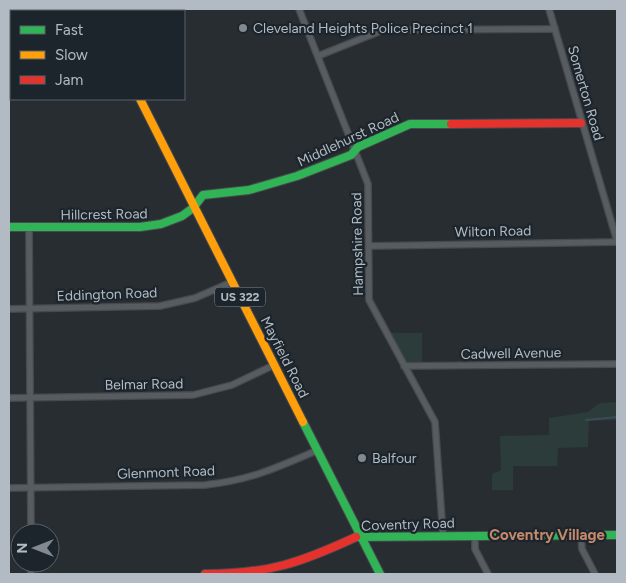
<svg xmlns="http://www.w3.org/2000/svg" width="626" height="583" viewBox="0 0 626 583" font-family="Figtree,sans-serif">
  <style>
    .green { fill: #2b3c3b }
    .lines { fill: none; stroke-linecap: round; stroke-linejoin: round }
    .stream { stroke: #394b59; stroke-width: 2 }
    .street-casing { stroke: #46494d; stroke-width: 8 }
    .fast-casing { stroke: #46494d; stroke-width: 10 }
    .slow-casing { stroke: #46494d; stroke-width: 10 }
    .jam-casing { stroke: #46494d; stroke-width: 10 }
    .street { stroke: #575c61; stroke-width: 5.5 }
    .fast { stroke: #30b455; stroke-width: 8 }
    .slow { stroke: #ff9f0a; stroke-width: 8 }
    .jam { stroke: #e5322d; stroke-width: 8 }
    .poi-dot { fill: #828990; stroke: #1d252c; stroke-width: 2 }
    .labels { text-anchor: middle; stroke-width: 4.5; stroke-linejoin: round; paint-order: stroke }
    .shield { fill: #1d252c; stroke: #858e96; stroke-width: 1 }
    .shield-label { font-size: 12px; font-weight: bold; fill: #b2bbc3 }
    .poi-label { font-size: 14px; fill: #b2bbc3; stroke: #1d252c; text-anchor: start }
    .street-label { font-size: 14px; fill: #b2bbc3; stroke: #1d252c }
    .neighbourhood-label { font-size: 15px; font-weight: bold; fill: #c5886b; stroke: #1d252c }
  </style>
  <rect width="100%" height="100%" fill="#282d32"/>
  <!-- green -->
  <g class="green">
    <polygon points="9,9 83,9 84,11 11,11 11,45 9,46"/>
    <polygon points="390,333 422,333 422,363 406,362"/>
    <polygon points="617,402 617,420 589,421 588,447 558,448 557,466 513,466 513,490 492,490 492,474 501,470 500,436 549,435 549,418 588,412 600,403"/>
  </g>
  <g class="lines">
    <!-- stream -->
    <polyline class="stream" points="586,420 617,417"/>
    <defs>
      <g id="street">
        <polyline points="299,9 368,184 369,300 435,422 443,535"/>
        <polyline points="549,9 617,241"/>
        <polyline points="318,56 383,30 555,29"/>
        <polyline points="29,227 31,533"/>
        <polyline points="369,246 617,242"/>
        <polyline points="9,309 160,306 195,298 232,282"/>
        <polyline points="404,366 617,364"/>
        <polyline points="9,398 193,395 232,385 274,365"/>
        <path d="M9,488l196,-3c46,-5 71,-17 113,-35"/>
        <polyline points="475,535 475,549 488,574"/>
        <polyline points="581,536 582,549 595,574"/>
        <polyline points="31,563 31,574"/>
      </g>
      <g id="fast">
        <polyline points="95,9 96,11"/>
        <polyline points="9,52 11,51"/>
        <polyline points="9,227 140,227 161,224 182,216 193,208 203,195 249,190 297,176 351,155 358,147 410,124 451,124"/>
        <polyline points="303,422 380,574"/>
        <polyline points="356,537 617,535"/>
      </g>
      <g id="slow">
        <polyline points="149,11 157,9"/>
        <polyline points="9,62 11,61"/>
        <polyline points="140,99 303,422"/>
      </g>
      <g id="jam">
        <polyline points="451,124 581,123"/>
        <path d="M205,574c63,0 95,-11 151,-37"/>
      </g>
    </defs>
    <!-- street casing -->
    <use href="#street" class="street-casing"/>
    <!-- fast casing -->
    <use href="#fast" class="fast-casing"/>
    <!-- slow casing -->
    <use href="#slow" class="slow-casing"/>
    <!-- jam casing -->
    <use href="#jam" class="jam-casing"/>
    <!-- street -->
    <use href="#street" class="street"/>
    <!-- fast -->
    <use href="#fast" class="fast"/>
    <!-- slow -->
    <use href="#slow" class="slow"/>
    <!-- jam -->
    <use href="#jam" class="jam"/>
  </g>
  <!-- markers -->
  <g class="poi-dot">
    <circle cx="243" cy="28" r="5"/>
    <circle cx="362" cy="458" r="5"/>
  </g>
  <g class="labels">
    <!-- shield labels -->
    <rect class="shield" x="215" y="287.5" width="50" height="19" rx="4"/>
    <g class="shield-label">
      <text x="240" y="301">US 322</text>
    </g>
    <!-- poi labels -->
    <g class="poi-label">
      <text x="253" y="33">Cleveland Heights Police Precinct 1</text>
      <text x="372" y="463">Balfour</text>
    </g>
    <!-- street labels -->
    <g class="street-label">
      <text transform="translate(586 93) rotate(74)" y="5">Somerton Road</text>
      <text transform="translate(348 139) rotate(-25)" y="5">Middlehurst Road</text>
      <text transform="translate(104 214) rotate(-1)" y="5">Hillcrest Road</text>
      <text transform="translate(493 231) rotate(-1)" y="5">Wilton Road</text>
      <text transform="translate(357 244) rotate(-91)" y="5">Hampshire Road</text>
      <text transform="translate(107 294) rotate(-2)" y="5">Eddington Road</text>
      <text transform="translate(511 353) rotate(-1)" y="5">Cadwell Avenue</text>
      <text transform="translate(285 357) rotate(63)" y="5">Mayfield Road</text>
      <text transform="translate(144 384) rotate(-1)" y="5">Belmar Road</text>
      <text transform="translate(166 472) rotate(-2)" y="5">Glenmont Road</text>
      <text transform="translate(408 524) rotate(-2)" y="5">Coventry Road</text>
    </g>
    <!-- neighbourhood labels -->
    <g class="neighbourhood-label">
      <text x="547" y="540">Coventry Village</text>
    </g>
  </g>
  <!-- border -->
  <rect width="626" height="583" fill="none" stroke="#b2bbc3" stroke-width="20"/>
  <!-- legend -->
  <rect x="10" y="10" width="175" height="90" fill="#1d252c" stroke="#596168"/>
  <rect x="20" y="26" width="25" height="8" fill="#30b455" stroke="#596168"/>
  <text x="55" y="35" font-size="15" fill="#b2bbc3">Fast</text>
  <rect x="20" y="51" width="25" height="8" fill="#ff9f0a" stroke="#596168"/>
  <text x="55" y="60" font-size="15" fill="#b2bbc3">Slow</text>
  <rect x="20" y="76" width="25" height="8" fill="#e5322d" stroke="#596168"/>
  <text x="55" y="85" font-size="15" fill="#b2bbc3">Jam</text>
  <!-- north arrow -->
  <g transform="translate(35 548) rotate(270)"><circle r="24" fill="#1d252c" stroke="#596168"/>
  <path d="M0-4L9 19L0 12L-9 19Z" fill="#828990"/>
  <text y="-8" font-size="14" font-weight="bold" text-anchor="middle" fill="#b2bbc3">N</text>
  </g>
</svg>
